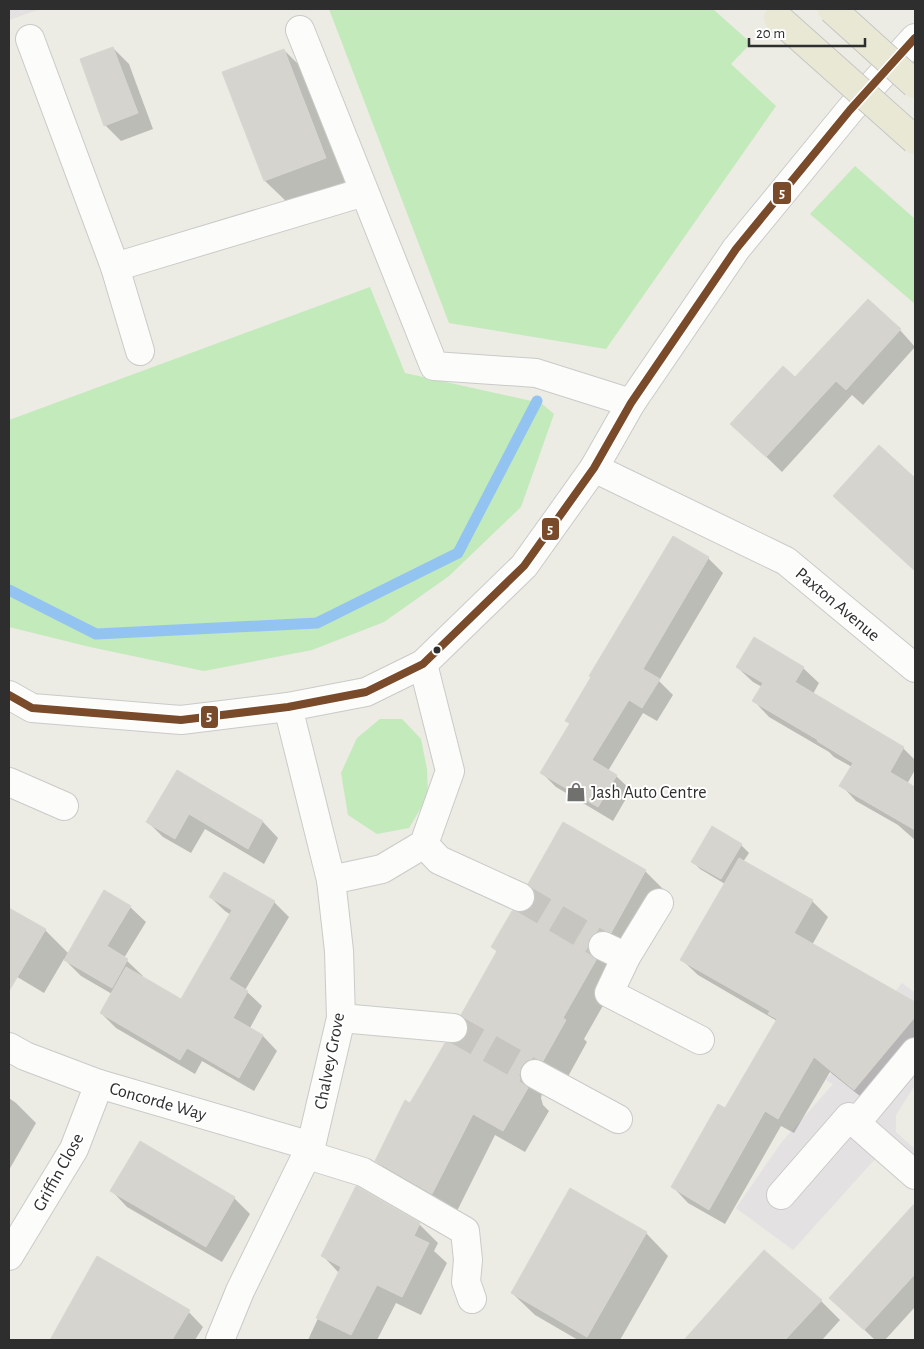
<svg xmlns="http://www.w3.org/2000/svg" width="924" height="1349" viewBox="0 0 924 1349" font-family="'Alegreya Sans',sans-serif">
  <style>
    .industrial { fill: #e4e1e2 }
    .green { fill: #c3eabb }
    .shadow { fill: #0003 }
    .lines { fill: none; stroke-linecap: round; stroke-linejoin: round }
    .stream { stroke: #93c4f1; stroke-width: 11 }
    .building { fill: #d5d4cf; stroke: #d7d6d0 }
    .minor-tunnel { stroke: #c6c5c0; stroke-width: 28; stroke-dasharray: 28 14; stroke-linecap: butt }
    .minor-casing { stroke: #cacac9; stroke-width: 30 }
    .minor { stroke: #fcfcfb; stroke-width: 28 }
    .major-bridge-casing { stroke: #c6c6c4; stroke-width: 30; stroke-linecap: butt }
    .major-bridge { stroke: #e9e8d5; stroke-width: 28 }
    .bus-1-casing { stroke: #fff; stroke-width: 11 }
    .bus-1 { stroke: #7a4b2a; stroke-width: 8 }
    .bus-dot { fill: #2e2e2e; stroke: #fff; stroke-width: 2 }
    .labels { text-anchor: middle; stroke-width: 4; stroke-linejoin: round; paint-order: stroke }
    .street-label { font-size: 18px; fill: #2e2e2e; stroke: #fff }
    .poi-label { font-size: 18px; fill: #2e2e2e; stroke: #fff; text-anchor: start }
    .line-badge { stroke: #fff; stroke-width: 2 }
    .badge-label { font-size: 14px; text-anchor: middle; font-weight: bold; fill: #fff }
  </style>
  <rect width="100%" height="100%" fill="#ecebe4"/>
  <!-- industrial -->
  <g class="industrial">
    <polygon points="9,9 40,9 9,20"/>
    <polygon points="902,983 915,993 915,1085 896,1115 896,1132 915,1149 915,1173 886,1147 793,1250 736,1208 781,1143 833,1084 826,1080"/>
  </g>
  <!-- green -->
  <g class="green">
    <polygon points="329,9 713,9 751,43 731,64 776,106 606,349 449,323"/>
    <polygon points="855,166 915,219 915,304 810,214"/>
    <polygon points="370,287 405,373 541,403 554,414 521,507 449,576 384,622 312,650 204,671 90,647 9,627 9,420"/>
    <polygon points="380,719 402,719 421,739 427,769 428,796 409,828 377,834 348,815 341,773 357,738"/>
  </g>
  <!-- shadow -->
  <g class="shadow">
    <polygon points="113,48 129,64 153,129 121,141 105,125"/>
    <polygon points="284,50 307,73 348,181 288,203 265,181"/>
    <polygon points="868,300 900,330 915,347 863,405 852,395 782,472 732,424 796,379"/>
    <polygon points="879,447 915,480 915,570 851,512"/>
    <polygon points="673,538 708,558 723,573 659,681 673,695 657,721 643,713 608,771 616,776 631,790 613,821 556,787 542,773 571,725 566,720"/>
    <polygon points="737,667 803,668 819,683 813,694 903,748 915,760 915,770 907,784 915,788 915,840 898,825 856,801 841,785 852,767 834,757 829,752 769,717 754,701 762,687 753,682"/>
    <polygon points="177,772 263,822 278,838 264,864 205,829 191,853 163,837 148,822"/>
    <polygon points="563,824 645,871 667,893 584,1039 587,1042 565,1082 543,1089 541,1098 543,1105 549,1111 525,1152 495,1135 455,1215 399,1183 377,1161 410,1104 460,1044 467,1037 498,952 493,947 522,914 530,910 535,904"/>
    <polygon points="741,845 749,853 743,862 812,901 828,917 812,945 915,1004 915,1052 871,1105 830,1072 794,1133 781,1126 725,1224 688,1203 673,1187 725,1109 777,1021 698,975 682,960 725,884 700,869 692,861"/>
    <polygon points="210,897 274,902 289,917 245,990 262,1006 250,1028 263,1036 277,1051 254,1091 202,1061 195,1074 116,1028 101,1013 112,994 81,976 64,959 44,993 9,972 9,909 45,930 69,954 130,907 146,922 124,958 143,976 142,978 181,1001 231,915 225,911"/>
    <polygon points="9,1098 16,1103 36,1123 9,1170"/>
    <polygon points="112,1191 234,1198 250,1214 222,1262 127,1207"/>
    <polygon points="915,1205 915,1307 885,1340 875,1340 831,1298"/>
    <polygon points="419,1224 438,1243 434,1251 447,1263 421,1315 396,1303 377,1340 308,1340 339,1273 323,1256"/>
    <polygon points="646,1233 668,1256 620,1340 578,1340 535,1315 512,1293"/>
    <polygon points="764,1252 821,1301 840,1320 822,1340 686,1340"/>
    <polygon points="98,1257 184,1307 203,1327 195,1340 51,1340"/>
  </g>
  <g class="lines">
    <!-- stream -->
    <polyline class="stream" points="9,590 96,634 317,623 458,553 537,401"/>
  </g>
  <!-- building -->
  <g class="building">
    <polygon points="113,47 138,113 104,126 80,59"/>
    <polygon points="284,49 326,158 264,181 222,72"/>
    <polygon points="868,299 901,329 846,390 836,381 766,457 730,424 783,366 795,377"/>
    <polygon points="879,445 915,478 915,571 833,496"/>
    <polygon points="673,536 709,557 643,669 660,679 642,708 629,700 592,760 617,775 598,807 540,773 570,723 565,721 591,677 589,676"/>
    <polygon points="754,637 804,667 795,682 904,747 890,772 915,787 915,830 839,786 853,763 817,741 818,740 752,701 763,683 736,667"/>
    <polygon points="177,770 263,821 248,849 189,814 175,839 146,822"/>
    <polygon points="563,822 646,870 611,933 601,931 595,933 589,939 588,948 590,954 596,960 563,1018 566,1020 543,1061 534,1058 526,1061 521,1067 519,1075 521,1082 528,1088 503,1131 473,1114 432,1194 375,1161 405,1100 410,1103 445,1043 459,1042 466,1037 468,1030 467,1022 461,1015 497,951 491,947 512,911 522,912 529,909 534,904 535,895 533,888 528,884"/>
    <polygon points="712,826 742,844 721,879 691,862"/>
    <polygon points="739,858 813,900 794,933 915,1002 915,1017 854,1090 814,1057 778,1119 765,1111 709,1210 671,1187 718,1104 725,1108 777,1019 768,1014 770,1011 680,960"/>
    <polygon points="224,872 275,901 229,979 248,991 233,1018 263,1035 239,1078 187,1048 180,1060 100,1013 126,967 181,999 232,910 209,897"/>
    <polygon points="104,890 131,906 107,946 128,959 112,988 64,960"/>
    <polygon points="9,908 46,929 9,991"/>
    <polygon points="140,1141 235,1197 206,1247 110,1191"/>
    <polygon points="356,1186 420,1223 414,1236 429,1243 402,1297 377,1285 351,1335 316,1318 341,1267 321,1256"/>
    <polygon points="570,1188 647,1232 587,1337 511,1293"/>
    <polygon points="915,1203 915,1274 864,1330 829,1298"/>
    <polygon points="764,1250 822,1300 785,1340 684,1340"/>
    <polygon points="97,1256 190,1310 172,1340 50,1340"/>
  </g>
  <g class="lines">
    <!-- minor-tunnel -->
    <g class="minor-tunnel">
      <polyline points="520,897 603,946"/>
      <polyline points="453,1028 535,1074"/>
    </g>
    <defs>
      <g id="minor">
        <polyline points="300,30 434,366 536,373 631,403"/>
        <polyline points="30,39 115,267 140,351"/>
        <polyline points="115,267 364,192"/>
        <polyline points="594,468 786,561 915,668"/>
        <polyline points="9,695 32,708 181,720 288,707 366,692 423,664 524,566 594,468 631,403 736,249 850,110 915,38"/>
        <polyline points="9,782 64,806"/>
        <polyline points="424,844 439,860 520,897"/>
        <polyline points="331,880 382,869 424,844 450,771 423,664"/>
        <polyline points="659,903 626,957 609,993 700,1040"/>
        <polyline points="603,946 626,957"/>
        <polyline points="341,1018 453,1028"/>
        <polyline points="9,1047 25,1056 99,1084 311,1146"/>
        <polyline points="535,1074 618,1119"/>
        <polyline points="856,1123 915,1052"/>
        <polyline points="308,1155 363,1172 465,1231 468,1260 466,1282 472,1299"/>
        <polyline points="781,1195 849,1117 915,1175"/>
        <polyline points="9,1256 74,1149 99,1084"/>
        <polyline points="220,1340 240,1291 311,1146 341,1018 339,951 331,880 288,707"/>
      </g>
    </defs>
    <!-- minor casing -->
    <use href="#minor" class="minor-casing"/>
    <!-- minor -->
    <use href="#minor" class="minor"/>
    <defs>
      <g id="major-bridge">
        <polyline points="832,9 915,84"/>
        <polyline points="778,18 915,140"/>
      </g>
    </defs>
    <!-- major-bridge casing -->
    <use href="#major-bridge" class="major-bridge-casing"/>
    <!-- major-bridge -->
    <use href="#major-bridge" class="major-bridge"/>
    <defs>
      <polyline id="bus-1" points="9,695 32,708 181,720 288,707 366,692 423,664 524,566 594,468 631,403 736,249 850,110 915,38"/>
    </defs>
    <!-- bus-1 casing -->
    <use href="#bus-1" class="bus-1-casing"/>
    <!-- bus-1 -->
    <use href="#bus-1" class="bus-1"/>
  </g>
  <!-- icons -->
  <defs>
    <symbol id="shop-bare" viewBox="-9 -9 18 18"><path d="M-5-2.5h2.3a2.7 3.5 0 0 1 5.4 0H5L5.5 6h-11ZM-1.5-2.5h3a1.5 2.3 0 0 0-3 0Z" fill="#70706e" stroke="#fff" stroke-width="2.5" paint-order="stroke"/></symbol>
  </defs>
  <g fill-rule="evenodd">
    <use href="#shop-bare" x="562" y="778" width="28" height="28"/>
  </g>
  <!-- markers -->
  <circle class="bus-dot" cx="437" cy="650" r="4.5"/>
  <g class="labels">
    <!-- street labels -->
    <g class="street-label">
      <text transform="translate(838 604) rotate(40)" y="6">Paxton Avenue</text>
      <text transform="translate(329 1061) rotate(-79)" y="6">Chalvey Grove</text>
      <text transform="translate(158 1101) rotate(16)" y="6">Concorde Way</text>
      <text transform="translate(58 1172) rotate(-61)" y="6">Griffin Close</text>
    </g>
    <!-- poi labels -->
    <g class="poi-label">
      <text x="591" y="798">Jash Auto Centre</text>
    </g>
  </g>
  <g class="line-badge">
    <rect x="772" y="181" width="20" height="24" rx="5" fill="#7a4b2a"/>
    <rect x="541" y="517" width="19" height="24" rx="5" fill="#7a4b2a"/>
    <rect x="200" y="705" width="19" height="24" rx="5" fill="#7a4b2a"/>
  </g>
  <g class="badge-label">
    <text x="782" y="198">5</text>
    <text x="550" y="534">5</text>
    <text x="209" y="721">5</text>
  </g>
  <!-- border -->
  <rect width="924" height="1349" fill="none" stroke="#2e2e2e" stroke-width="20"/>
  <!-- scale -->
  <path d="M749 38v8h116v-8" fill="none" stroke="#2e2e2e" stroke-width="2.5"/>
  <text x="756" y="38" font-size="15" fill="#2e2e2e" stroke="#ffffff" stroke-width="4" paint-order="stroke">20 m</text>
</svg>
